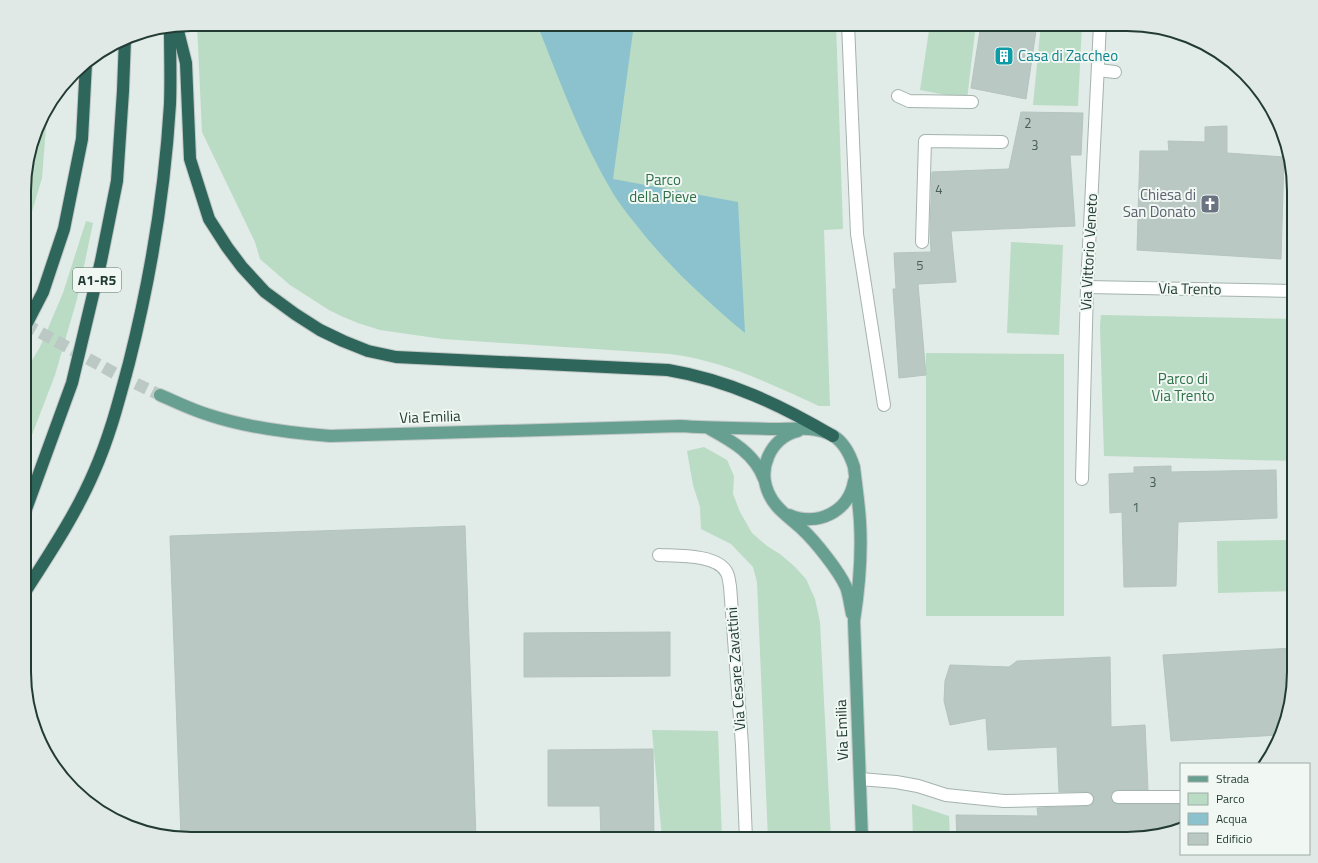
<svg xmlns="http://www.w3.org/2000/svg" width="1318" height="863" viewBox="0 0 1318 863" font-family="'Titillium Web',sans-serif">
  <style>
    .green { fill: #badbc4 }
    .water { fill: #8bc2ce }
    .building { fill: #b9c8c3; stroke: #b4c4be }
    .lines { fill: none; stroke-linecap: round; stroke-linejoin: round }
    .primary-tunnel { stroke: #bbc8c3; stroke-width: 12; stroke-dasharray: 12 6; stroke-linecap: butt }
    .service-casing { stroke: #a4b3ae; stroke-width: 14 }
    .pedestrian-casing { stroke: #a4b3ae; stroke-width: 14 }
    .minor-casing { stroke: #a4b3ae; stroke-width: 14 }
    .primary-casing { stroke: #c1c8c6; stroke-width: 14 }
    .motorway-casing { stroke: #c1c8c6; stroke-width: 14 }
    .service { stroke: #fff; stroke-width: 12 }
    .pedestrian { stroke: #fff; stroke-width: 12 }
    .minor { stroke: #fff; stroke-width: 12 }
    .primary { stroke: #679f91; stroke-width: 12 }
    .motorway { stroke: #2f665b; stroke-width: 12 }
    .labels { text-anchor: middle; stroke-width: 4; stroke-linejoin: round; paint-order: stroke }
    .number-label { font-size: 13px; fill: #485e58 }
    .shield { fill: #f1f8f4; stroke: #60746e; stroke-width: 1 }
    .shield-label { font-size: 14px; font-weight: bold; fill: #223b34 }
    .culture-label { font-size: 15px; fill: #0d838f; stroke: #f1f8f4; text-anchor: start }
    .park-label { font-size: 15px; fill: #2e7048; stroke: #f1f8f4 }
    .worship-label { font-size: 15px; fill: #5b616d; stroke: #f1f8f4; text-anchor: end }
    .street-label { font-size: 15px; fill: #223b34; stroke: #f1f8f4 }
    .rim { fill: none; stroke: #223b34; stroke-width: 2 }
  </style>
  <rect width="100%" height="100%" fill="#e1ebe7"/>
  <!-- green -->
  <g class="green">
    <path d="M197,24h639l7,205 -19,1 6,176h-11c-48,-22 -97,-46 -149,-52l-227,-15 -63,-9 -22,-7 -17,-7 -12,-6 -39,-25 -30,-26 -5,-17 -53,-110z"/>
    <polygon points="930,24 976,24 967,99 920,90"/>
    <polygon points="1041,24 1082,24 1078,106 1033,105"/>
    <polygon points="46,111 47,115 42,178 25,235 25,170 41,117"/>
    <polygon points="86,221 93,223 77,299 55,375 25,453 25,372 40,347 63,293"/>
    <polygon points="1011,242 1063,245 1059,335 1007,333"/>
    <polygon points="1101,315 1294,319 1294,461 1104,456 1100,326"/>
    <polygon points="926,353 1064,354 1064,616 926,616"/>
    <polygon points="704,447 727,460 734,476 733,494 740,512 752,533 767,546 780,554 794,566 806,579 815,599 820,622 831,839 768,839 757,582 753,567 731,544 701,529 700,507 693,485 687,451"/>
    <polygon points="1294,540 1294,591 1218,593 1217,541"/>
    <polygon points="652,730 718,731 722,839 662,839"/>
    <polygon points="912,804 949,816 950,839 913,839"/>
  </g>
  <!-- water -->
  <path class="water" d="M537,24h97l-21,155 125,23 7,131c-36,-30 -70,-61 -100,-97 -10,-13 -22,-27 -31,-41 -32,-53 -54,-113 -77,-171z"/>
  <!-- building -->
  <g class="building">
    <polygon points="981,24 1037,24 1026,99 971,88"/>
    <polygon points="1021,112 1083,113 1081,155 1070,155 1075,226 951,231 956,282 918,284 926,375 899,378 893,289 896,289 894,253 931,252 930,232 932,172 1009,169"/>
    <polygon points="1227,126 1227,153 1284,157 1281,259 1137,250 1140,151 1169,151 1168,141 1205,142 1205,127"/>
    <polygon points="1171,466 1171,472 1276,470 1277,518 1178,522 1176,586 1124,587 1122,512 1110,513 1109,474 1134,473 1134,467"/>
    <polygon points="465,526 476,839 191,839 181,837 170,536"/>
    <polygon points="670,632 670,676 524,677 524,633"/>
    <polygon points="1294,648 1294,683 1285,725 1280,735 1171,741 1163,655"/>
    <polygon points="1110,657 1111,727 1145,725 1148,790 1115,790 1111,794 1111,800 1114,803 1118,804 1181,804 1181,826 1138,839 957,839 956,815 1038,816 1037,808 1088,806 1093,803 1094,798 1093,795 1087,792 1059,792 1057,747 988,750 986,718 950,725 944,701 945,681 950,665 1009,667 1017,661"/>
    <polygon points="653,749 654,839 601,839 600,806 548,806 548,750"/>
  </g>
  <g class="lines">
    <!-- primary-tunnel -->
    <polyline class="primary-tunnel" points="25,324 116,374 160,395"/>
    <defs>
      <g id="service">
        <polyline points="898,96 909,101 972,102"/>
        <polyline points="922,242 925,141 1002,142"/>
        <path d="M659,555c18,1 59,-1 68,18 2,4 2,9 3,13l12,159 4,94"/>
        <polyline points="860,779 896,782 918,786 946,795 1004,801 1087,799"/>
        <polyline points="1118,797 1181,797"/>
      </g>
      <g id="pedestrian">
        <polyline points="848,24 857,234 884,405"/>
        <polyline points="1098,70 1115,72"/>
      </g>
      <g id="minor">
        <polyline points="1087,287 1294,291"/>
        <polyline points="1082,479 1087,287 1100,24"/>
      </g>
      <g id="primary">
        <path d="M160,395c16,7 32,15 49,20 39,13 80,18 121,21l350,-10c32,2 63,2 95,3 19,0 39,-3 57,6 12,7 18,19 22,32 2,18 5,37 6,55 2,33 -1,67 -6,99l8,218"/>
        <path d="M710,429c22,12 45,25 54,50"/>
        <path d="M798,431c-28,7 -42,39 -28,65 6,13 21,23 32,33 13,12 37,42 44,58 3,8 4,18 6,27"/>
        <path d="M789,515c28,12 60,-3 65,-34"/>
      </g>
      <g id="motorway">
        <path d="M177,27l9,36 4,96 19,60 18,28 15,20 23,25 30,22 25,16 23,11 25,10 28,6 272,13c60,10 113,35 165,66"/>
        <polyline points="25,327 43,292 64,229 82,139 86,63"/>
        <polyline points="25,512 72,383 101,261 117,181 123,91 125,38"/>
        <path d="M25,592c25,-39 51,-78 69,-120 16,-36 25,-72 35,-109 21,-83 36,-174 41,-259 1,-25 0,-51 0,-76"/>
      </g>
    </defs>
    <!-- service casing -->
    <use href="#service" class="service-casing"/>
    <!-- pedestrian casing -->
    <use href="#pedestrian" class="pedestrian-casing"/>
    <!-- minor casing -->
    <use href="#minor" class="minor-casing"/>
    <!-- primary casing -->
    <use href="#primary" class="primary-casing"/>
    <!-- motorway casing -->
    <use href="#motorway" class="motorway-casing"/>
    <!-- service -->
    <use href="#service" class="service"/>
    <!-- pedestrian -->
    <use href="#pedestrian" class="pedestrian"/>
    <!-- minor -->
    <use href="#minor" class="minor"/>
    <!-- primary -->
    <use href="#primary" class="primary"/>
    <!-- motorway -->
    <use href="#motorway" class="motorway"/>
  </g>
  <!-- icons -->
  <defs>
    <symbol id="building-square" viewBox="-11 -11 22 22"><rect x="-9" y="-9" width="18" height="18" rx="4" fill="#0f9aa8" stroke="#f1f8f4"/><path d="M-4-6H4V6H1V3H-1V6H-4ZM-2.5-4.3h1.7v1.8h-1.7ZM.8-4.3h1.7v1.8H.8ZM-2.5-1h1.7V.8h-1.7ZM.8-1h1.7V.8H.8Z" fill="#fff"/></symbol>
    <symbol id="church-square" viewBox="-11 -11 22 22"><rect x="-9" y="-9" width="18" height="18" rx="4" fill="#6b7280" stroke="#f1f8f4"/><path d="M-1.2-6h2.4v3.5h3.3v2.4h-3.3V6h-2.4V-.1h-3.3v-2.4h3.3Z" fill="#fff"/></symbol>
  </defs>
  <g fill-rule="evenodd">
    <use href="#building-square" x="993" y="45" width="22" height="22"/>
    <use href="#church-square" x="1199" y="193" width="22" height="22"/>
  </g>
  <g class="labels">
    <!-- number labels -->
    <g class="number-label">
      <text x="1028" y="128">2</text>
      <text x="1035" y="150">3</text>
      <text x="939" y="194">4</text>
      <text x="920" y="270">5</text>
      <text x="1153" y="487">3</text>
      <text x="1136" y="512">1</text>
    </g>
    <!-- shield labels -->
    <rect class="shield" x="73" y="268" width="48" height="24" rx="3"/>
    <g class="shield-label">
      <text x="97" y="285">A1-R5</text>
    </g>
    <!-- culture labels -->
    <g class="culture-label">
      <text x="1018" y="61">Casa di Zaccheo</text>
    </g>
    <!-- park labels -->
    <g class="park-label">
      <text x="663" y="185">Parco<tspan x="663" dy="17">della Pieve</tspan></text>
      <text x="1183" y="384">Parco di<tspan x="1183" dy="17">Via Trento</tspan></text>
    </g>
    <!-- worship labels -->
    <g class="worship-label">
      <text x="1196" y="200">Chiesa di<tspan x="1196" dy="17">San Donato</tspan></text>
    </g>
    <!-- street labels -->
    <g class="street-label">
      <text transform="translate(1089 252) rotate(-87)" y="5">Via Vittorio Veneto</text>
      <text transform="translate(1190 289) rotate(1)" y="5">Via Trento</text>
      <text transform="translate(430 417) rotate(-2)" y="5">Via Emilia</text>
      <text transform="translate(736 669) rotate(-94)" y="5">Via Cesare Zavattini</text>
      <text transform="translate(842 730) rotate(-92)" y="5">Via Emilia</text>
    </g>
  </g>
  <!-- crop -->
  <path d="M0 0H1318V863H0ZM191 31H1127A160 160 0 0 1 1287 191V672A160 160 0 0 1 1127 832H191A160 160 0 0 1 31 672V191A160 160 0 0 1 191 31Z" fill="#e0e9e5" fill-rule="evenodd"/>
  <path class="rim" d="M191 31H1127A160 160 0 0 1 1287 191V672A160 160 0 0 1 1127 832H191A160 160 0 0 1 31 672V191A160 160 0 0 1 191 31Z"/>
  <!-- legend -->
  <rect x="1180" y="763" width="130" height="92" fill="#f1f8f4" stroke="#9eaca7"/>
  <rect x="1188" y="776" width="20" height="6" fill="#679f91" stroke="#9eaca7"/>
  <text x="1216" y="783" font-size="12" fill="#223b34">Strada</text>
  <rect x="1188" y="793" width="20" height="12" fill="#badbc4" stroke="#9eaca7"/>
  <text x="1216" y="803" font-size="12" fill="#223b34">Parco</text>
  <rect x="1188" y="813" width="20" height="12" fill="#8bc2ce" stroke="#9eaca7"/>
  <text x="1216" y="823" font-size="12" fill="#223b34">Acqua</text>
  <rect x="1188" y="833" width="20" height="12" fill="#b9c8c3" stroke="#9eaca7"/>
  <text x="1216" y="843" font-size="12" fill="#223b34">Edificio</text>
</svg>
